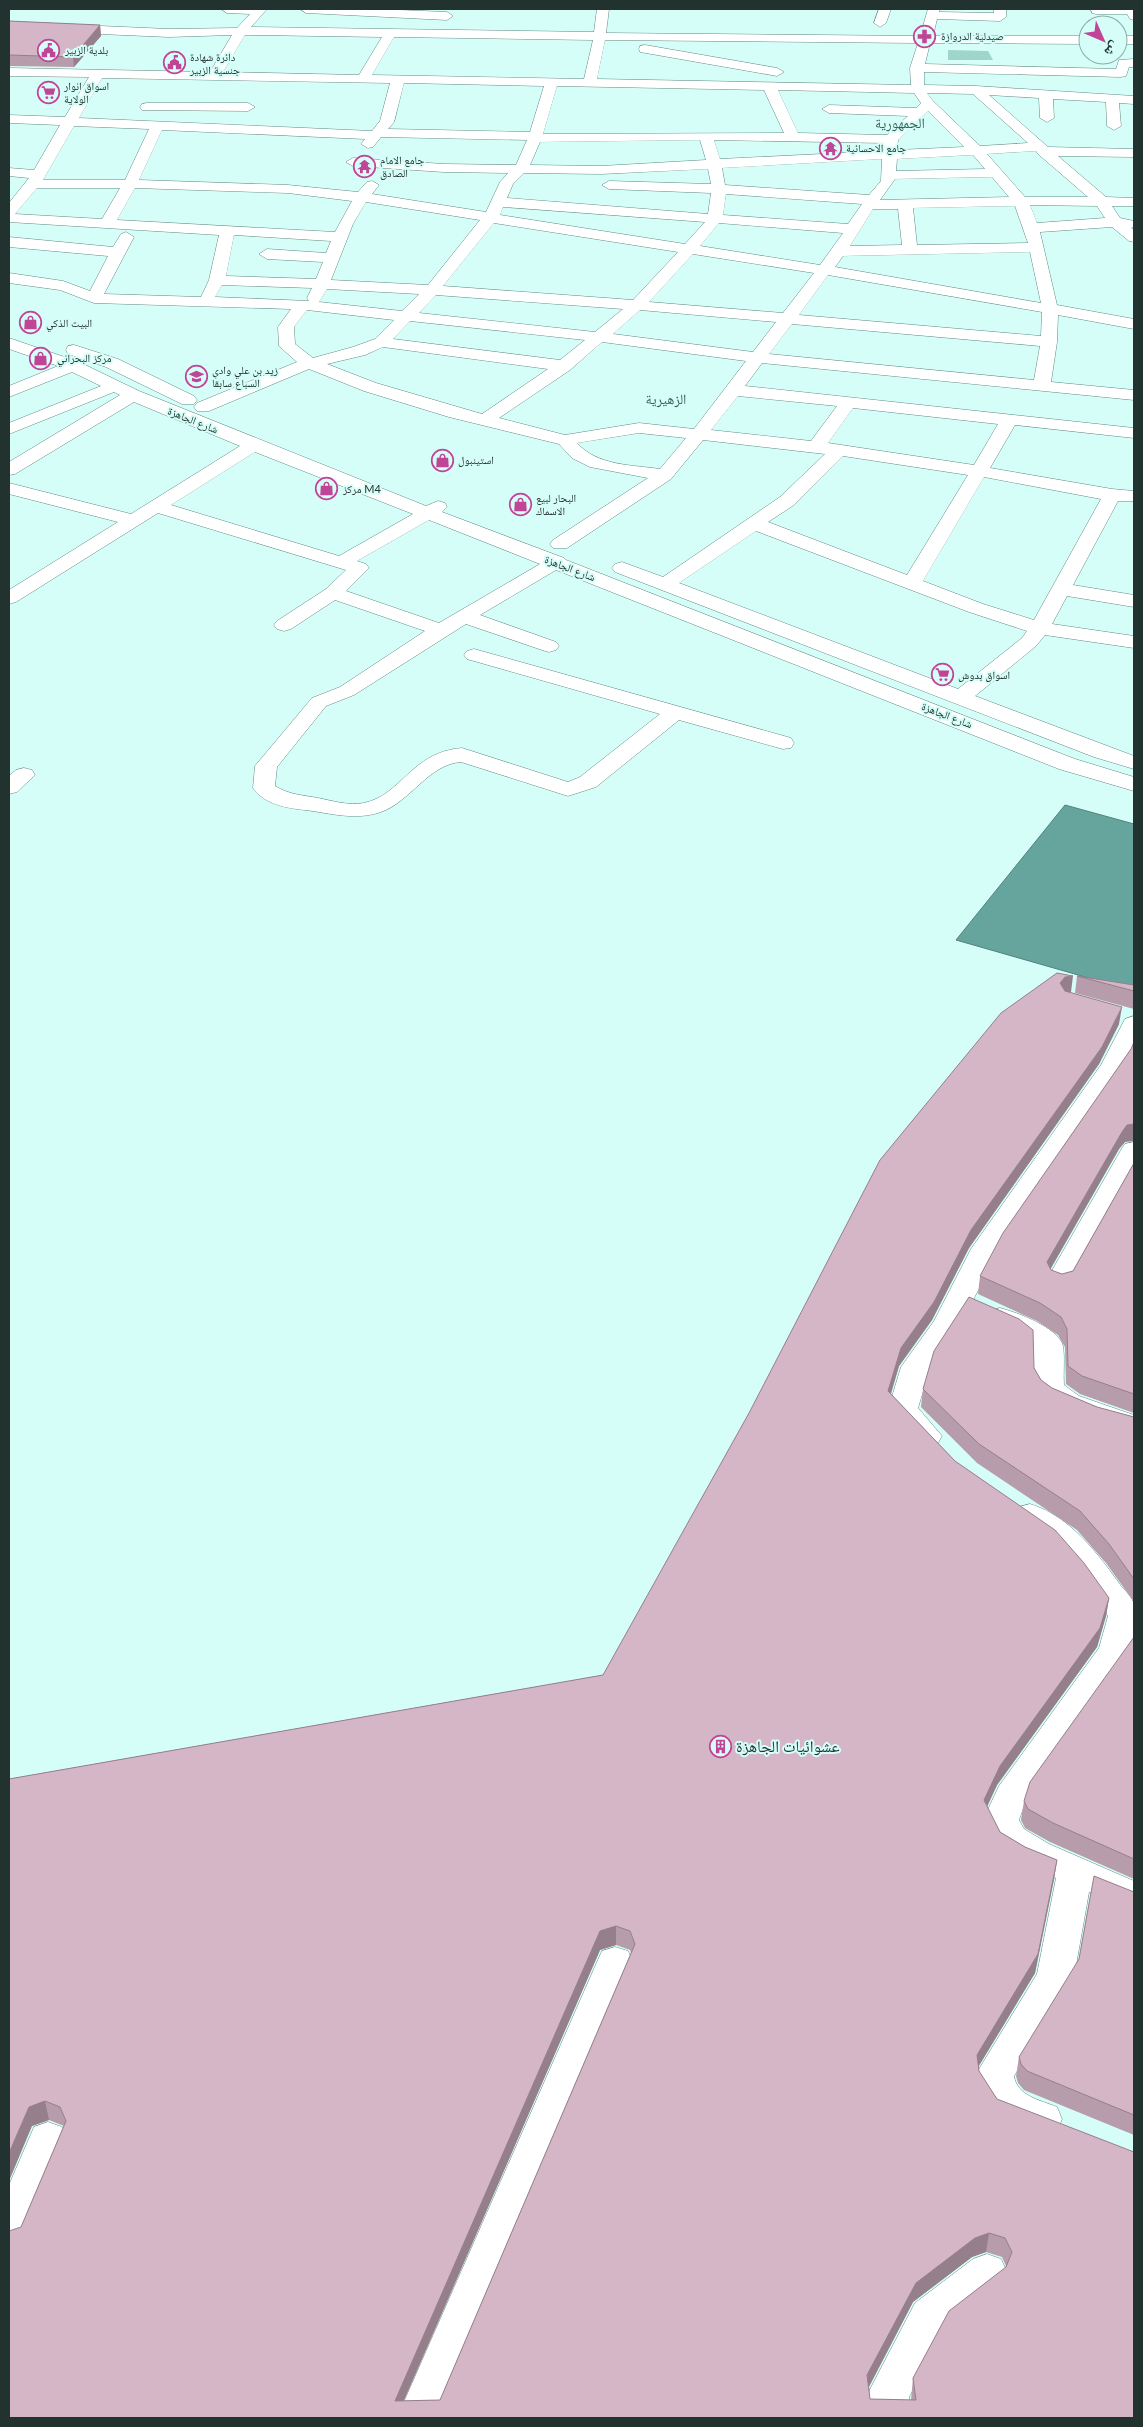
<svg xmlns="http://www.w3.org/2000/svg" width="1143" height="2427" viewBox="0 0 1143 2427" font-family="Lato,'Noto Naskh Arabic',sans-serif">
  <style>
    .green { fill: #9ed5cd }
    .water { fill: #65a59d; stroke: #51827c }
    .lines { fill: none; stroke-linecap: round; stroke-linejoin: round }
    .minor-casing { stroke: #638983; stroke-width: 1 }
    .minor { fill: #fff; fill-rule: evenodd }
    .wall { fill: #b79dab; fill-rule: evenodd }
    .shaded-wall { fill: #957f8b }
    .building { fill: #d5b6c7; stroke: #957f8b; fill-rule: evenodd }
    .labels { text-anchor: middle; stroke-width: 4; stroke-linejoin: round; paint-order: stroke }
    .far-poi-label { font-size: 11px; fill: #22322f; stroke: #d6fef8; text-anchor: start }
    .far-street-label { font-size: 11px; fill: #22322f; stroke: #d6fef8 }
    .far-quarter-label { font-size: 14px; fill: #3a5e59; stroke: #d6fef8 }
    .near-poi-label { font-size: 16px; fill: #22322f; stroke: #d6fef8; text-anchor: start }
  </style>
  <rect width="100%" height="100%" fill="#d6fef8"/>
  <!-- green -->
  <polygon class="green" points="948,50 988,51 993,60 948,60"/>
  <!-- water -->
  <polygon class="water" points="1065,805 1134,824 1134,991 956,940"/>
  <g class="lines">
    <defs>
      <g id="minor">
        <path d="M221,9h46l-16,18 343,5 3,-23h12l-3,24 314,3 8,-27h12l-1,3 55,1v-4h12v8l-6,4 -63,-2 -4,17h155v8l-158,-1 -5,21 191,5 3,-9 15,-1v8h-5l-3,9 -5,1 -197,-5v13l52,1 158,10v8l-15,-1 2,23 -7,4 -7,-4 -1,-24 -53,-3 1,19 -7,4 -7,-4 -1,-20 -50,-3 59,52 86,2v8l-76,-1 48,41 28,1v8h-22l8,12 14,3v6l-3,1 3,2v12l-5,-1 -17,-14 -72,5 17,73 77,14v10l-76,-14 -1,27 -6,40 83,8v10l-372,-37 -17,23 389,42v10l-119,-13 -25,43 122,21 22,2v10h-16l-45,84 61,10v12l-67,-11 -15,28 82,12v12l-89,-13 -9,11 -61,50 159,60v13l-40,-12 -479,-185 -3,-4 3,-4 7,-2 41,15 117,-80 45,-43 -122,-14 -32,39 -104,69h-14l-3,-4 3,-4 95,-62 -58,-11 -18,-9 -13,-14 -110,-27 -85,-26 -55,-22 -100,42h-12l-3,-4 3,-4 100,-41 -18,-16 -1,-19 13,-18 -197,-6 -34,-13 -51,-7v-10l54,8 27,10 18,-35 -99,-9v-10l104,10 8,-13 5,-2 8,5 -30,57 97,3 8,-17 10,-45 -210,-13v-19l20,-25 -20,-2v-8l25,2 26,-45 -51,-2v-8l56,2 24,-40 -80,-1v-8l201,4 22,-37 -63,2 -160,-7v-8l160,7 68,-1 13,-14 -23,-1zM245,35h6l131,2 -23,38 -136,-3zM394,37l199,3 -9,39 -212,-4zM605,40l313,3 -8,25 1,17 -314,-6zM102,78l288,5 -10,38 -8,10 -293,-13zM404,83l140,3 -14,46 -142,-3 6,-7zM557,86l207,4 20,43 -241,1zM778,90l136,3 7,10 -5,5 -87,-3 -7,4 7,4 79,3 -21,19 -89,-2zM927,93l46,1 55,49 -48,3 -47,-45zM928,111l36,36 -67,3 1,-10zM74,126l75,3 -24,51h-82zM162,130l203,9 -4,5 7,4 5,-1 8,-10 146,3 -11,25 -72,-1 -91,-6 -7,4 7,4 91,6 64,1 -8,9 -14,30 -114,-18 7,-9 -7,-4 -5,1 -9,10 -70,-7 -149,-5zM700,140l6,20 -105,6 -71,-1 10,-23zM714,140l170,3 -1,8 -163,8zM1036,151l2,3 50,43h-63l-38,-43zM973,155l12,14 -89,2 1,-12zM882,159l-1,22 -12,14 -144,-10 -3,-17zM708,169l3,15 -102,-3 -7,4 7,4 102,4 -3,21 -201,-16 6,-14 11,-11 77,1zM992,177l17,20 -129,3 15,-21zM37,188h83l-18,31 -87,-5zM135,188l153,5 64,8 -17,31 -218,-12zM726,194l136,10 -14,20 -125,-9zM366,202l114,18 -52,65 -97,-5 22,-56zM1030,205l67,1 8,12 -68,5zM1015,206l13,37 -111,2 -4,-37zM503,207l202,15 -20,22 -185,-29zM873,209h25l4,36 -52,1zM494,223l184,29 -45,48 -190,-14zM719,223l124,10 -23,32 -120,-19zM234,235l97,6 -5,12 -59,-4 -8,5 8,5 56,3 -7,17 -90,-3zM1030,252l11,51 -206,-36 8,-11zM693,254l121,19 -31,40 -134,-11zM828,275l214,37 -1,24 -242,-21zM222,285l90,3 -5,10 2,3 -94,-4zM327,289l92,5 -17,17 -83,-9zM436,295l187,14 -28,23 -176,-19zM307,310l87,10 -19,19 -22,8 -40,11 -18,-14 -1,-17zM640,310l136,12 -23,30 -140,-18zM410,321l175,19 -25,20 -167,-21zM792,324l248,22 -6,34 -265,-26zM602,342l144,19 -52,68 -55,-6 -74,12 -66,-17 71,-48zM383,347l165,22 -66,45 -106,-31 -49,-19 38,-9zM738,396l99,10 -26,35 -100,-11zM853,408l145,16 -24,41 -146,-22zM639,433l47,5 -26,31c-27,-4 -63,-3 -83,-26zM843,456l125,19 -61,100 -139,-53 26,-17zM984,477l117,22 -67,121 -51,-16 -60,-23zM756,531l213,81 58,19 -5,7 -64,51 -279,-106z"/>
        <polygon points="300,9 375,9 447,12 453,16 447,20 306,13"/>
        <polygon points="879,9 891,9 886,23 880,27 874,23"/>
        <polygon points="1091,9 1134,9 1134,20 1130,19 1127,14 1096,14 1092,13"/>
        <rect x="1118" y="36" width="16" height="8"/>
        <polygon points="645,45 777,68 784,72 777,76 640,52 639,49 640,46"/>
        <polygon points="147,103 248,103 255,107 248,111 142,110 140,107 142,104"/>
        <path d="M9,338l70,24 60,29 287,115 12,-5 7,2 2,4 -5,5 122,46 2,2 509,199 59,18v14l-75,-22 -503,-199 -76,45 76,27 3,4 -3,4 -7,2 -7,-2 -76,-26 -112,71 -28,11 -49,61 -2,19c15,9 27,9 43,12 15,3 31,8 46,5 38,-8 47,-51 98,-55l106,34 12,-5 80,-63 -193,-55 -3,-4 3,-4 7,-2 317,89 3,5 -3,5 -8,1 -104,-29 -83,67 -28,9 -107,-34c-32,2 -51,40 -80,50 -26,9 -51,1 -76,-2 -19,-2 -41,-6 -52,-22l2,-22 57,-68 28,-11 85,-56 -90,-31 -44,29 -7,2 -7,-2 -3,-4 3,-4 49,-32 20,-19 -188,-57 -142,89 -7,2v-14l109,-68 -109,-28v-11l122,31 109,-68 -106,-44 -119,72 -6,1v-13l111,-67 -6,-3 -105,42v-11l92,-37 -29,-14 -63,25v-11l49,-20 -49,-17zM255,452l158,62 -74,42 -168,-51zM429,520l111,44 -101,59 -93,-32 23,-23 -3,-4 -9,-3z"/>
        <polygon points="74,345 118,359 194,396 197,400 194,404 182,404 106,367 68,354 66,350 68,346"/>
        <polygon points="24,768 32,770 35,775 17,792 9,794 9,776 16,770"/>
        <path d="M1134,1016v34l-7,15 -128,185 -38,73 -31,45 -12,40 24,28 -4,7c-23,6 -38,-15 -50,-33l13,-43 33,-46 37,-72 130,-184 24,-46z"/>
        <polygon points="1134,1142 1134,1173 1074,1281 1070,1287 1060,1290 1050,1287 1046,1281 1121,1150 1125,1144"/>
        <path d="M1000,1308c16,4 59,20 63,38 2,12 0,27 1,39l15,11 55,19v20c-21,-5 -92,-25 -99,-45 -5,-12 -1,-30 -2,-43l-15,-12 -28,-12 -4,-6 4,-6z"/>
        <path d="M1030,1504c40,12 68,50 91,82 4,5 12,12 13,19 3,13 1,33 -2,46l-106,149 -7,20 5,9 25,15 85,37v29l-45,-18 -15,85 -60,99c3,20 26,24 43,31l5,12 -5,12 -14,5c-36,-13 -62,-20 -67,-62l61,-100 19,-96 -33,-14 -25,-15 -15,-29 16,-34 100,-138 9,-32c-16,-23 -33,-51 -55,-70 -13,-11 -30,-16 -39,-31l5,-8z"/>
        <polygon points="615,1947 628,1951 633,1962 439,2418 397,2418 597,1962 602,1951"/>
        <polygon points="48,2122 62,2127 68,2139 23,2245 9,2250 9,2185 34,2127"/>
        <polygon points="987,2254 1001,2259 1007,2272 1001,2285 945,2329 909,2397 912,2418 870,2418 867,2395 915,2303 973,2259"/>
      </g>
    </defs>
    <!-- minor casing -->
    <use href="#minor" class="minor-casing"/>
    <!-- minor -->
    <use href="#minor" class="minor"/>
  </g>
  <!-- wall -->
  <g class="wall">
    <polygon points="9,21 100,25 101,36 74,67 9,66"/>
    <path d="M1057,973l14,19 -1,1 49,31 -20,40 -130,184 -37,72 -33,46 -8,28 64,67 154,137 -3,18 -9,31 -100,138 -10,22 13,25 25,15 32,13 -3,19 -19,94 -57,94 1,4 155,347h-1125l12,-191 43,-101 -15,-6 -17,6 -23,-347 594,-104zM616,1945l14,5 1,3 -191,447 -36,1 196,-451zM986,2252l16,5 4,9v1l-93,111 -2,22 -41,-1 -1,-12 44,-85 59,-45z"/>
    <polygon points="1077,976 1134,985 1134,1009 1075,993"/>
    <polygon points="1131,1049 1125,1142 1119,1149 1050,1270 1062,1274 1073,1271 1134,1163 1134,1413 1080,1394 1066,1384 1065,1347 1058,1335 1037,1321 978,1294 980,1276"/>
    <polygon points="1034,1368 1041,1380 1052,1388 1097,1407 1134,1417 1134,1602 1106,1563 1077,1530 977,1463 921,1407 923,1389"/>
    <polygon points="1134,1637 1134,1879 1050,1842 1025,1828 1021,1820 1024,1801"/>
    <polygon points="1134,1892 1134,2135 1024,2090 1018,2083 1016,2076 1019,2057"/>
  </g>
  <!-- shaded-wall -->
  <g class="shaded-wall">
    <polygon points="100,25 101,36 74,67 73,57"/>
    <polygon points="1073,976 1071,992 1063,994 1060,983 1065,977"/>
    <polygon points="1122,1007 1119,1024 1099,1064 969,1248 932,1320 899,1366 886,1409 888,1391 901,1348 971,1230"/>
    <polygon points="1134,1124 1134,1141 1125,1142 1119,1149 1044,1280 1047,1262 1122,1132 1127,1125"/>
    <polygon points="1109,1598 1106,1616 1097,1647 997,1785 981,1819 984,1800 1000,1766"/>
    <polygon points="1057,1860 1054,1879 1035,1973 974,2074 977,2055"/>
    <polygon points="616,1926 616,1945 600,1950 396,2418 395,2401 600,1931"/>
    <polygon points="45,2101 49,2120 32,2126 9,2181 9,2153 29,2107"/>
    <polygon points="989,2233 986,2252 972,2257 913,2302 865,2394 867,2375 916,2283 975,2238"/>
  </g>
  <!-- building -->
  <g class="building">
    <polygon points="9,21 100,25 73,57 9,55"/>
    <path d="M1057,973l16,3 -8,1 -5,6 5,8 57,16 -20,40 -131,183 -37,72 -33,46 -13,43 67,70 100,69 29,33 25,35 -9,30 -100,138 -16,34 16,32 25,15 32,13 -19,94 -61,101 2,16 18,28 137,53v266h-1125v-187l12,-4 45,-106 -6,-14 -15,-6 -16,6 -20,46v-374l594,-104 146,-262 131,-253 121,-147zM616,1926l14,5 5,13 -195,456 -45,1 205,-470zM989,2233l16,5 7,14 -6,15 -57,44 -36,67 3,22 -46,-1 -3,-24 49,-92 59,-45z"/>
    <polygon points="1077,976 1134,985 1134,991"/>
    <polygon points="1134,1042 1134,1124 1127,1125 1122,1132 1047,1262 1051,1270 1062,1274 1073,1271 1134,1163 1134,1394 1082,1376 1068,1366 1067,1329 1061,1317 1040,1303 980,1276 1003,1233 1131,1049"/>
    <polygon points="969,1297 1019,1319 1033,1330 1034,1368 1041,1380 1052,1388 1097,1407 1134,1417 1134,1579 1109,1544 1080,1511 979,1444 923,1389 934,1351"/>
    <polygon points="1134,1637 1134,1859 1053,1823 1028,1809 1024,1801 1030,1782"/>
    <polygon points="1094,1876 1134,1892 1134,2115 1027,2071 1021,2064 1019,2057 1079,1959"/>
  </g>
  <!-- icons -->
  <defs>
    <symbol id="pharmacy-ring" viewBox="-11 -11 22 22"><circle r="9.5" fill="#d6fef8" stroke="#c14596" stroke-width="1.5"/><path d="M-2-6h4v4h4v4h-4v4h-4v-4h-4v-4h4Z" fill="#c14596"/></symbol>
    <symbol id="civic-ring" viewBox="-11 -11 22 22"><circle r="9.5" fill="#d6fef8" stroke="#c14596" stroke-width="1.5"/><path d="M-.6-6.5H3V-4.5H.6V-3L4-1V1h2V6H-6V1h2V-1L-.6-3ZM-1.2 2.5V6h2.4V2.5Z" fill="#c14596"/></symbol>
    <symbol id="supermarket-ring" viewBox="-11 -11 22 22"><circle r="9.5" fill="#d6fef8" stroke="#c14596" stroke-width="1.5"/><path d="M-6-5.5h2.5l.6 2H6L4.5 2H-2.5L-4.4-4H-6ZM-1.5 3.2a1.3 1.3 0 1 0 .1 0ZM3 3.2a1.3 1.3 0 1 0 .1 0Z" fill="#c14596"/></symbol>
    <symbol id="temple-ring" viewBox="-11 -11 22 22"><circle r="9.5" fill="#d6fef8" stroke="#c14596" stroke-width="1.5"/><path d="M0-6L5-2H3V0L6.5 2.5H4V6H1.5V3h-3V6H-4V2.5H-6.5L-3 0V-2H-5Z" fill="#c14596"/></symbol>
    <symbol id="shop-ring" viewBox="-11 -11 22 22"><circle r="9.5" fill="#d6fef8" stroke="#c14596" stroke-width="1.5"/><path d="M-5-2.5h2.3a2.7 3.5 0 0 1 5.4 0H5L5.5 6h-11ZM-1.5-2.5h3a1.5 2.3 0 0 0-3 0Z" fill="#c14596"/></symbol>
    <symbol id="school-ring" viewBox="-11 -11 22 22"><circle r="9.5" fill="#d6fef8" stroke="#c14596" stroke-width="1.5"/><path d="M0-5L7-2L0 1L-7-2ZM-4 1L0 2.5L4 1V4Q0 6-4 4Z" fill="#c14596"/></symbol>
    <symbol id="building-ring" viewBox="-11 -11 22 22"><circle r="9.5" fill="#d6fef8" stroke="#c14596" stroke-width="1.5"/><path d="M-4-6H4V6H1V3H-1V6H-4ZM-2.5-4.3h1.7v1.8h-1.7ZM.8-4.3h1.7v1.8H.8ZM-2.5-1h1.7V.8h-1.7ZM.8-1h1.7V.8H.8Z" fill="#c14596"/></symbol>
  </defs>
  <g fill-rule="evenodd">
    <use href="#pharmacy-ring" x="912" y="24" width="25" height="25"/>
    <use href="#civic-ring" x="36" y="38" width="25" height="25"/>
    <use href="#civic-ring" x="162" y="50" width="25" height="25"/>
    <use href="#supermarket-ring" x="36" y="80" width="25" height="25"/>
    <use href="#temple-ring" x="818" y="136" width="25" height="25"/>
    <use href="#temple-ring" x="352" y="154" width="25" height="25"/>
    <use href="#shop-ring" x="18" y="310" width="25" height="25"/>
    <use href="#shop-ring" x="28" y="346" width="25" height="25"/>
    <use href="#school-ring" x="184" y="364" width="25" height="25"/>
    <use href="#shop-ring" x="430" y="448" width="25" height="25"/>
    <use href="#shop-ring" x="314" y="476" width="25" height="25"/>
    <use href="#shop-ring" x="508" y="492" width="25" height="25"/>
    <use href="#supermarket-ring" x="930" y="662" width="25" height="25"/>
    <use href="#building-ring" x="708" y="1734" width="25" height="25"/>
  </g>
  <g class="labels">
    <!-- far-poi labels -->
    <g class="far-poi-label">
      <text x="941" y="40">صيدلية الدروازة</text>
      <text x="65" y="54">بلدية الزبير</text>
      <text x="190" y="61">دائرة شهادة<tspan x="190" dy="13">جنسية الزبير</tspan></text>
      <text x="64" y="90">اسواق انوار<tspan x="64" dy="13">الولاية</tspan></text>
      <text x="846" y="152">جامع الاحسائية</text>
      <text x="380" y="164">جامع الامام<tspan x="380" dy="13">الصادق</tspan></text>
      <text x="46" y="327">البيت الذكي</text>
      <text x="57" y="362">مركز البحراني</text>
      <text x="212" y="374">زيد بن علي وادي<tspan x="212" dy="13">السباع سابقا</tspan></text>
      <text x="458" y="464">استينبول</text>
      <text x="343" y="493">مركز M4</text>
      <text x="536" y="502">البحار لبيع<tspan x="536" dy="13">الاسماك</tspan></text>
      <text x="958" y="679">اسواق بدوش</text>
    </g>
    <!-- far-street labels -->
    <g class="far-street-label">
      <text transform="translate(193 420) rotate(22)" y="4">شارع الجاهزة</text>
      <text transform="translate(570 568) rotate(21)" y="4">شارع الجاهزة</text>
      <text transform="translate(947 715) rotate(21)" y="4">شارع الجاهزة</text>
    </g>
    <!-- far-quarter labels -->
    <g class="far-quarter-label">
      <text x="900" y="128">الجمهورية</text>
      <text x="666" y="404">الزهيرية</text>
    </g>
    <!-- near-poi labels -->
    <g class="near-poi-label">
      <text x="736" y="1752">عشوائيات الجاهزة</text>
    </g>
  </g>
  <!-- border -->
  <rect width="1143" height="2427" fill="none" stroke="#22322f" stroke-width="20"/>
  <!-- north arrow -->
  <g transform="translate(1103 40) rotate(135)"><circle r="24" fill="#d6fef8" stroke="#8eaca8"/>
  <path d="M0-4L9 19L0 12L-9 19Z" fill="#c14596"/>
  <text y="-8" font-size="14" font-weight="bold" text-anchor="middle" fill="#22322f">ش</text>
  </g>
</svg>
